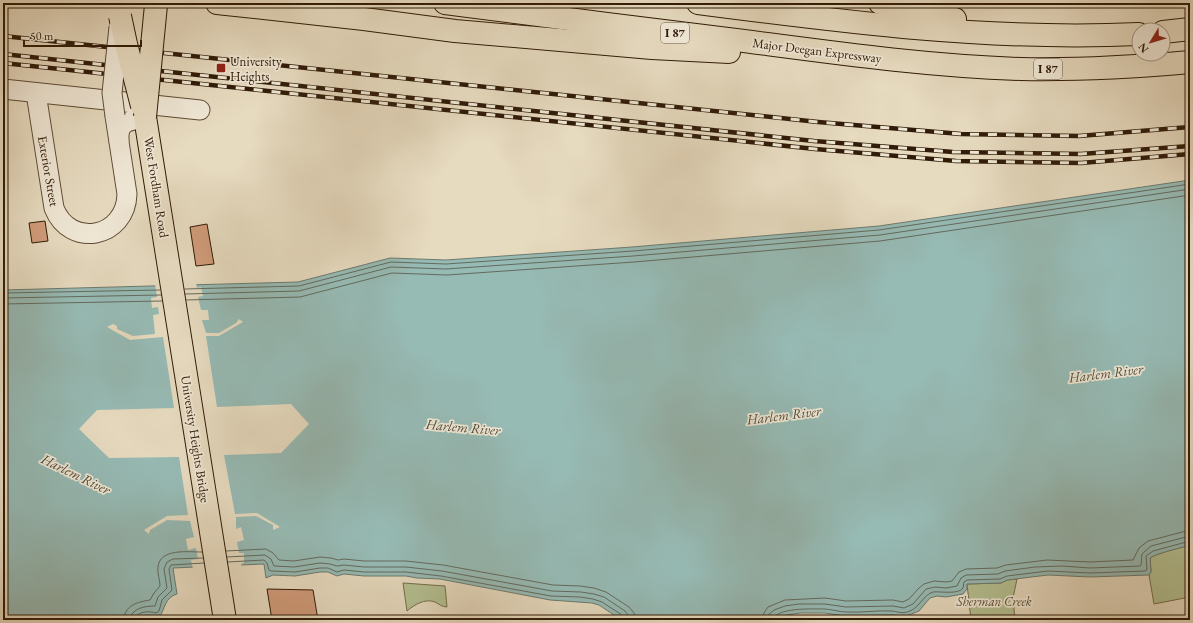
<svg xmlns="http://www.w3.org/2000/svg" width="1193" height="623" viewBox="0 0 1193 623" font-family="'EB Garamond',serif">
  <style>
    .green { fill: #b4c092; stroke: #726e4c }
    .water { fill: #96bab4; stroke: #6d7a6f }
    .pier { fill: #e6dabf }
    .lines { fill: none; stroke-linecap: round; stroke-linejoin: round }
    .shore { stroke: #636a5e; stroke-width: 1 }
    .building { fill: #d09b7a; stroke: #301b07 }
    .street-casing { stroke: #5e4b35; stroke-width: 21 }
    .primary-casing { stroke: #301b07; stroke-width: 24 }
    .highway-casing { stroke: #301b07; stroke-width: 24 }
    .street { stroke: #efe7d5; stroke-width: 19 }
    .primary { stroke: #e6dabf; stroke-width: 22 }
    .highway { stroke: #e6dabf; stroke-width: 22 }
    .rail-casing { stroke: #301b07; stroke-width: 4.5 }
    .rail { stroke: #efe7d5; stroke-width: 3; stroke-dasharray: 9; stroke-linecap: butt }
    .street-bridge-casing { stroke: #5e4b35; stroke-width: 21; stroke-linecap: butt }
    .primary-bridge-casing { stroke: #301b07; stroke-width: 24; stroke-linecap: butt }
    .street-bridge { stroke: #efe7d5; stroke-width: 19 }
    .primary-bridge { stroke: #e6dabf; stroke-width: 22 }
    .poi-dot { fill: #8f2418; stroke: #efe7d5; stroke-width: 1.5 }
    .labels { text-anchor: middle; stroke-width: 3.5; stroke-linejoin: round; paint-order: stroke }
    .shield { fill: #efe7d5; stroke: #695845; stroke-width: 1 }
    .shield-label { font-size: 12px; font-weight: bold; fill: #301b07 }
    .street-label { font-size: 13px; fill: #301b07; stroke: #efe7d5 }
    .poi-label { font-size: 13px; fill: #301b07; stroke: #efe7d5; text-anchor: start }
    .park-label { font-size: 13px; font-style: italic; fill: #584d31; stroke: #efe7d5 }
    .water-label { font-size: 14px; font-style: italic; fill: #4f4b3b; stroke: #efe7d5 }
  </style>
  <rect width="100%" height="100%" fill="#e6dabf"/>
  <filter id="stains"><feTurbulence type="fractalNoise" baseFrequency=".005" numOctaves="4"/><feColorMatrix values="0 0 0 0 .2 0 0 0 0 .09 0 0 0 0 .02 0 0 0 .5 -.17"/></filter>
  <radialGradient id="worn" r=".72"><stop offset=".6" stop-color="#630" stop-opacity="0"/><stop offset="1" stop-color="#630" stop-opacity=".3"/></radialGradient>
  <!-- green -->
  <g class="green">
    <path d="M1190,545v52l-36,7 -5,-29 2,-4 -1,-13c7,-5 30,-10 40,-13z"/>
    <polygon points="1017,579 1013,598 1015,620 971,620 967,584 1001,583 1007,580"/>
    <path d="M403,583l42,3 2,21c-5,0 -8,-3 -12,-5 -10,-4 -21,3 -28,9z"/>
  </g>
  <!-- water -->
  <path class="water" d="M1190,180v365c-9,3 -33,8 -40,13l1,14 -2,3 -59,2 -42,-2 -41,5 -6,3 -34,1v5l-4,5 -17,3 -9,-1 -7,2 -11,13 -15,6 -12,-2 -47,1 -20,-3h-25l-13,2 -15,5h-145l-10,-3 -18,-12 -7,-2 -42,-3 -110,-21 -23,-1 -11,-2h-42l-20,-2 -7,2 -9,-4h-8l-25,4 -22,-1 -7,3 -2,-14 -91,4 4,26c-12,3 -12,15 -18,24l-9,-3 -16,5h-131v-330l295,-8 92,-24 56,2 186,-13 247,-21z"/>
  <!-- pier -->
  <polygon class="pier" points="196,283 197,288 201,287 203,296 198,297 201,310 208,310 209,320 202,320 206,333 219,333 236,323 239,319 243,322 219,336 206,336 217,407 291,404 309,424 281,453 224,455 235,514 257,513 280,527 273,530 273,525 256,516 236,517 236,529 241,527 244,540 237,542 239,553 244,553 244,563 241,564 242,567 193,569 191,560 198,559 196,548 188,550 186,539 194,537 190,521 167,520 150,530 149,534 144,530 167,516 188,515 179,457 109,458 79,429 97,410 174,408 163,337 130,340 107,327 113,324 117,326 117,329 133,336 155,334 153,315 159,314 158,307 152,308 151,298 157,297 155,284"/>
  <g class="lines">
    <!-- shore -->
    <g class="shore">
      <polyline points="185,289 299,286 391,262 446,264 633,251 879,230 1190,184"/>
      <polyline points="3,293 160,290"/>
      <polyline points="185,294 299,291 391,267 446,269 633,256 880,235 1190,189"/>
      <polyline points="3,298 161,295"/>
      <polyline points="186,300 300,297 392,273 447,275 634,262 880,241 1190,195"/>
      <polyline points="3,304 162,301"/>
      <polyline points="226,551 266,549 273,553 279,560 294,561 320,557 331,558 338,560 344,559 364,561 406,561 443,565 553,585 580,586 594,588 606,592 629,607 634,613 635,620"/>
      <polyline points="227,557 265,555 271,559 274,566 294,567 320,563 330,564 337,566 344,565 364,567 406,567 442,571 552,591 581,592 594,594 604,597 625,611 628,615 629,620"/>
      <polyline points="228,562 264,560 267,563 269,570 271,571 295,572 320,568 328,568 337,572 344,570 364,572 406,572 441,576 551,596 580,597 593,599 602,602 622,615 624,620"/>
      <path d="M124,620c0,-15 14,-18 26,-20l4,-7 6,-7c0,-6 -3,-13 -2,-19 2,-19 30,-15 44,-15"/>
      <path d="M130,620c1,-12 15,-14 25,-14l3,-9 9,-9 -3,-19 3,-7 6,-3 30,-1"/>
      <path d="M135,620l1,-4c6,-5 13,-5 20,-3l3,-2 3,-11 10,-10 -3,-21 2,-4 33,-2"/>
      <polyline points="762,620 764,613 768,607 785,600 825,598 846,601 893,600 903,602 909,599 919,588 924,584 934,581 946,582 952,581 959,572 966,569 997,568 1006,565 1047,560 1090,562 1133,560 1139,548 1148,541 1190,530"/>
      <polyline points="768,620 769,614 774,610 785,606 799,604 825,604 846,607 893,606 904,608 913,604 926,589 935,587 946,588 957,586 961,578 966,575 998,574 1005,571 1035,567 1062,566 1090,568 1140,566 1141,565 1142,554 1151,546 1190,536"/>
      <path d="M773,620c2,-13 41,-11 51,-11 7,0 15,3 22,3 15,1 31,-2 46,-1 7,1 11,3 18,0 10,-4 13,-16 23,-19 6,-1 26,3 30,-4 1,-2 0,-4 1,-6l3,-2 33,-1 7,-3 41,-5 42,2 55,-2 2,-1 -1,-14 7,-5 37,-10"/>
    </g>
  </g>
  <!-- building -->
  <g class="building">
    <polygon points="45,221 48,241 32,243 29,223"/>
    <polygon points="207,224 214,264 196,266 190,227"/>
    <polygon points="267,589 313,590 318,620 272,620"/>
  </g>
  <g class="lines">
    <defs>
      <g id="street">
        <polyline points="3,89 200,110"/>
        <path d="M36,93l18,115c16,41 72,30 73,-14l-12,-78"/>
        <path d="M119,141c-1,-21 10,-20 27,-23"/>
      </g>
      <polyline id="primary" points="145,117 225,620"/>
      <g id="highway">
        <polyline points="217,3 364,19 455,31 652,48 729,52"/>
        <path d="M445,3c100,13 199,26 299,38 92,12 184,25 277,28 57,1 113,-2 169,-7"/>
        <path d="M698,3c146,19 294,38 441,31"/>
        <polyline points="880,3 955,19"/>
        <polyline points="1163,32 1190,29"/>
      </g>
    </defs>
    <!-- street casing -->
    <use href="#street" class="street-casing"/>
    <!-- primary casing -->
    <use href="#primary" class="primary-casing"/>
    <!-- highway casing -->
    <use href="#highway" class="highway-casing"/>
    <!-- street -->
    <use href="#street" class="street"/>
    <!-- primary -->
    <use href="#primary" class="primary"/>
    <!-- highway -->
    <use href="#highway" class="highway"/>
    <defs>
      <g id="rail">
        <polyline points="3,36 818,122 961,134 1079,136 1190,127"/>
        <polyline points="3,54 814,141 953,152 1081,154 1190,146"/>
        <polyline points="3,63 815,149 956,161 1081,163 1190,154"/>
      </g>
    </defs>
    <!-- rail casing -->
    <use href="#rail" class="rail-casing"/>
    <!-- rail -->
    <use href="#rail" class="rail"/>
    <defs>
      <polyline id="street-bridge" points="115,116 112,93 119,27"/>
      <g id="primary-bridge">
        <polyline points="120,16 126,44 142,106"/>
        <polyline points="145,117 156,5"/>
      </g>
    </defs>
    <!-- street-bridge casing -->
    <use href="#street-bridge" class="street-bridge-casing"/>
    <!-- primary-bridge casing -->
    <use href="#primary-bridge" class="primary-bridge-casing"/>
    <!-- street-bridge -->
    <use href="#street-bridge" class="street-bridge"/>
    <!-- primary-bridge -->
    <use href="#primary-bridge" class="primary-bridge"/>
  </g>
  <!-- markers -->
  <rect class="poi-dot" x="216" y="63" width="10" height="10" rx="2"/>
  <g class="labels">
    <!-- shield labels -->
    <g class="shield">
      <rect x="661" y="23" width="28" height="20" rx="3"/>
      <rect x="1034" y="59" width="28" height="20" rx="3"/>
    </g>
    <g class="shield-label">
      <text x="675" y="37">I 87</text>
      <text x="1048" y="73">I 87</text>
    </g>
    <!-- street labels -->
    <g class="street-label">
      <text transform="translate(817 50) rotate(7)" y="5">Major Deegan Expressway</text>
      <text transform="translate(49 171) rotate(80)" y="5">Exterior Street</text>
      <text transform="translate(157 187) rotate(81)" y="5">West Fordham Road</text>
      <text transform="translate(196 439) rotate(81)" y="5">University Heights Bridge</text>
    </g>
    <!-- poi labels -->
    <g class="poi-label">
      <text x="230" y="66">University<tspan x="230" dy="15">Heights</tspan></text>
    </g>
    <!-- park labels -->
    <g class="park-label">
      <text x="994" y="606">Sherman Creek</text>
    </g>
    <!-- water labels -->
    <g class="water-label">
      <text transform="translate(1106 373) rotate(-7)" y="5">Harlem River</text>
      <text transform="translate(784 415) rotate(-7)" y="5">Harlem River</text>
      <text transform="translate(463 427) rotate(5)" y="5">Harlem River</text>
      <text transform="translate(76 474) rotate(26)" y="5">Harlem River</text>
    </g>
  </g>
  <!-- margin -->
  <rect width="1193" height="623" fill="none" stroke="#e6dabf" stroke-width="16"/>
  <rect x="4" y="4" width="1185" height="615" fill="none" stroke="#301b07" stroke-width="2"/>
  <rect x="8" y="8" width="1177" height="607" fill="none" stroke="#301b07"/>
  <!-- north arrow -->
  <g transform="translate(1151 42) rotate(232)"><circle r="19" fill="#efe7d5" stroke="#a39583"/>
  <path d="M0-3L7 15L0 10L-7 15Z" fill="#8f2418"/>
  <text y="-6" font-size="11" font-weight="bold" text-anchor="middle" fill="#301b07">N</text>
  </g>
  <!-- scale -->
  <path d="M24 40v6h117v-6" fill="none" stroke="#301b07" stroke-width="2"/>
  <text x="30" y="40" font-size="12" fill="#301b07" stroke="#efe7d5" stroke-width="3" paint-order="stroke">50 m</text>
  <rect width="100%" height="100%" filter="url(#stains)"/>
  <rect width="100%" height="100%" fill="url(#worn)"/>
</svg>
